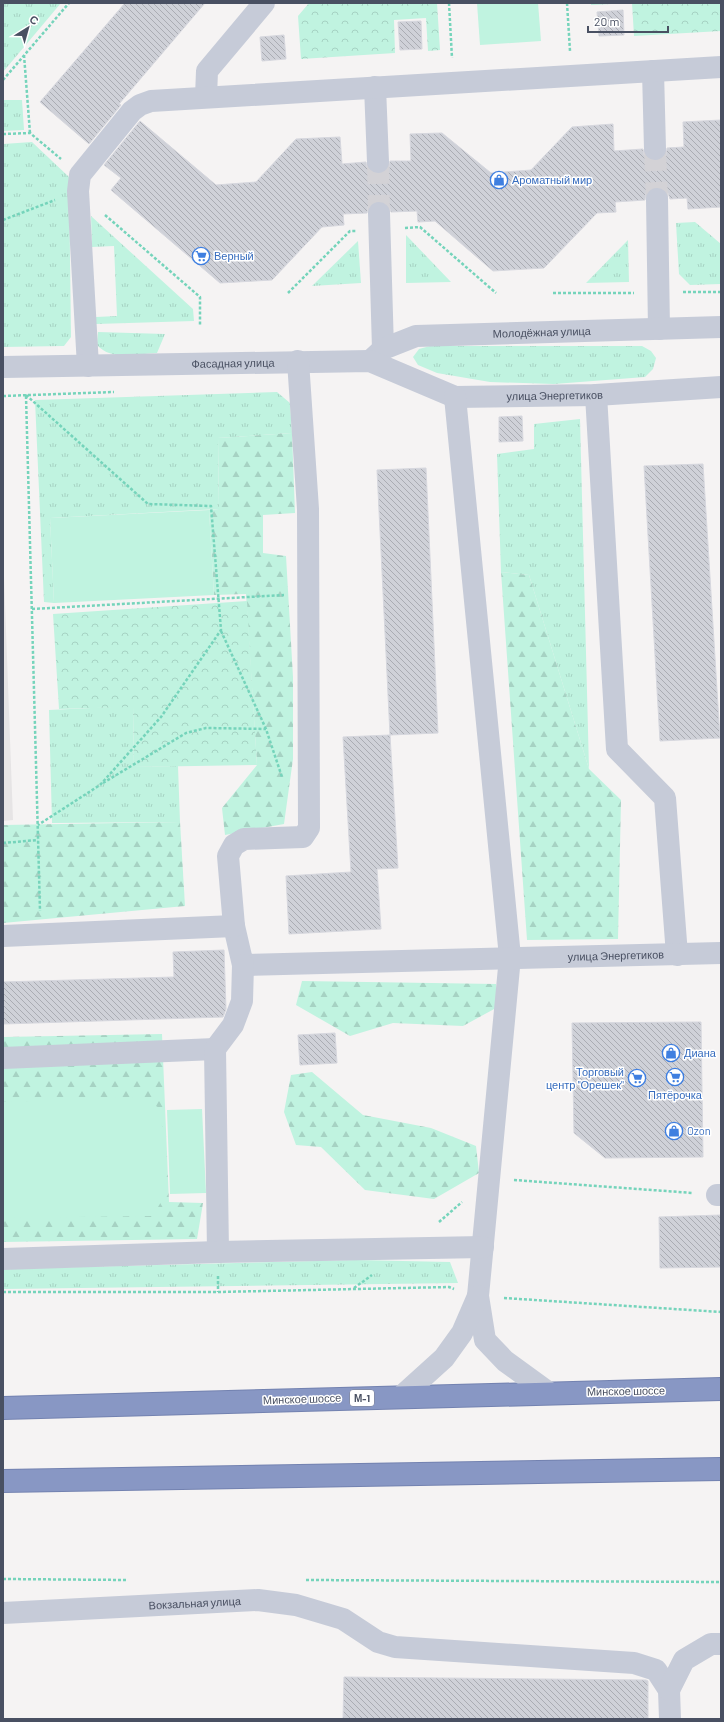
<svg xmlns="http://www.w3.org/2000/svg" width="724" height="1722" viewBox="0 0 724 1722" font-family="Barlow,sans-serif">
  <style>
    .education { fill: #e6e4e5 }
    .grass { fill: url(#grass-tufts) }
    .forest { fill: url(#forest-firs) }
    .park { fill: url(#park-crowns) }
    .garden { fill: #c0f3e0 }
    .building { fill: url(#building-back-hatch); stroke: #d6d7de }
    .lines { fill: none; stroke-linecap: round; stroke-linejoin: round }
    .minor-tunnel { stroke: #d3d2d6; stroke-width: 22; stroke-dasharray: 22 11; stroke-linecap: butt }
    .highway-casing { stroke: #7382b0; stroke-width: 24 }
    .path { stroke: #75d4bb; stroke-width: 2.5; stroke-dasharray: 3 2; stroke-linecap: butt }
    .minor { stroke: #c6cbd8; stroke-width: 22 }
    .highway { stroke: #8897c4; stroke-width: 22 }
    .labels { text-anchor: middle; stroke-width: 3; stroke-linejoin: round; paint-order: stroke }
    .shield { fill: #fff; stroke: #808491; stroke-width: 1 }
    .shield-label { font-size: 10px; font-weight: bold; fill: #495062 }
    .shop-label { font-size: 11px; fill: #366cbe; stroke: #fff; text-anchor: start }
    .street-label { font-size: 11px; fill: #495062; stroke: #fff }
  </style>
  <defs>
    <pattern id="grass-tufts" width="24" height="20" patternUnits="userSpaceOnUse"><rect width="24" height="20" fill="#c0f3e0"/><path d="M3 7l-1-3M5 7V3M7 7l1-3M15 17l-1-3M17 17v-4M19 17l1-3" fill="none" stroke="#a6d2c3"/></pattern>
    <pattern id="forest-firs" width="22" height="20" patternUnits="userSpaceOnUse"><rect width="22" height="20" fill="#c0f3e0"/><path d="M5 1l3.5 6h-7zM16 11l3.5 6h-7z" fill="#a6d2c3"/></pattern>
    <pattern id="park-crowns" width="20" height="18" patternUnits="userSpaceOnUse"><rect width="20" height="18" fill="#c0f3e0"/><path d="M2 6a3 3 0 1 1 6 0M12 15a3 3 0 1 1 6 0" fill="none" stroke="#a6d2c3"/></pattern>
    <pattern id="building-back-hatch" width="6" height="6" patternUnits="userSpaceOnUse"><rect width="6" height="6" fill="#cfd1d8"/><path d="M-1 5l2 2M0 0l6 6M5-1l2 2" fill="none" stroke="#aaacb3"/></pattern>
  </defs>
  <rect width="100%" height="100%" fill="#f5f3f3"/>
  <!-- education -->
  <polygon class="education" points="3,549 13,820 3,821"/>
  <!-- grass -->
  <g class="grass">
    <polygon points="3,3 61,3 3,72"/>
    <polygon points="3,100 22,100 24,130 3,131"/>
    <polygon points="32,142 69,177 71,337 64,346 3,347 3,144"/>
    <polygon points="91,216 193,309 194,321 96,324 96,317 117,316 114,246 92,247"/>
    <polygon points="695,222 721,244 721,284 690,285 679,274 676,223"/>
    <polygon points="406,235 451,282 406,283"/>
    <polygon points="628,240 629,282 586,283"/>
    <polygon points="358,241 361,283 312,286"/>
    <path d="M98,332l67,2 -8,19c-20,1 -46,8 -60,-8z"/>
    <polygon points="430,346 642,346 651,351 656,358 653,369 645,377 554,384 490,382 437,373 418,365 413,357 419,349"/>
    <polygon points="277,392 290,403 292,433 218,438 219,509 50,518 54,603 44,602 35,400"/>
    <polygon points="580,419 589,769 529,575 501,572 497,454 534,449 534,424"/>
    <polygon points="133,706 134,767 178,766 180,822 52,823 49,710"/>
    <polygon points="356,1260 450,1262 458,1283 3,1289 3,1269"/>
  </g>
  <!-- forest -->
  <g class="forest">
    <polygon points="292,433 295,513 263,515 263,553 286,556 293,677 293,759 284,824 225,835 222,808 257,765 246,594 214,595 209,510 219,509 218,438"/>
    <polygon points="501,572 529,575 589,769 621,800 618,939 527,940"/>
    <polygon points="180,822 185,906 3,923 3,825"/>
    <polygon points="302,981 496,984 496,1008 463,1026 393,1023 350,1036 296,1005"/>
    <polygon points="162,1034 169,1202 203,1203 197,1239 3,1242 3,1037"/>
    <polygon points="312,1072 363,1115 431,1128 476,1146 479,1173 434,1199 365,1190 321,1147 296,1145 284,1112 291,1075"/>
  </g>
  <!-- park -->
  <g class="park">
    <polygon points="309,3 437,3 440,50 428,51 426,18 394,20 395,53 301,59 298,16"/>
    <polygon points="591,3 721,3 721,31 634,36 632,3 591,5"/>
    <polygon points="247,601 257,765 134,767 133,707 59,709 53,614"/>
  </g>
  <!-- garden -->
  <g class="garden">
    <polygon points="477,3 538,3 541,41 480,45"/>
    <polygon points="209,510 214,595 54,603 50,518"/>
    <polygon points="141,1097 161,1109 166,1193 153,1216 3,1218 3,1102"/>
    <polygon points="202,1109 206,1193 170,1194 167,1110"/>
  </g>
  <!-- building -->
  <g class="building">
    <polygon points="125,3 205,3 119,104 121,105 89,144 40,102"/>
    <polygon points="623,10 624,35 599,36 597,12"/>
    <polygon points="421,21 422,49 400,50 398,22"/>
    <polygon points="284,35 286,59 262,61 260,37"/>
    <polygon points="721,120 721,207 688,209 687,198 670,199 668,193 663,188 657,187 651,188 646,193 645,200 615,202 616,212 597,213 544,268 493,271 435,221 418,222 417,211 391,212 389,206 385,202 378,201 373,202 368,207 367,213 343,214 344,225 322,227 272,280 220,283 111,190 121,178 104,165 140,121 216,185 256,182 296,139 340,137 342,164 366,162 367,168 372,173 379,174 385,172 389,168 390,161 411,161 410,134 442,133 491,173 531,170 572,127 613,124 614,151 643,149 644,155 649,160 656,161 662,159 666,155 667,148 684,147 683,122"/>
    <polygon points="522,416 523,441 499,442 499,417"/>
    <polygon points="703,464 720,738 660,741 644,466"/>
    <polygon points="426,468 438,733 390,735 377,470"/>
    <polygon points="390,735 398,868 377,869 381,929 289,934 286,876 351,872 343,737"/>
    <polygon points="224,950 226,1009 223,1017 3,1024 3,982 174,977 173,952"/>
    <polygon points="701,1022 703,1157 605,1158 574,1133 572,1023"/>
    <polygon points="335,1033 337,1063 300,1065 298,1035"/>
    <polygon points="721,1215 721,1267 660,1268 659,1217"/>
    <polygon points="344,1677 646,1680 648,1681 648,1719 343,1719"/>
  </g>
  <g class="lines">
    <!-- minor-tunnel -->
    <g class="minor-tunnel">
      <polyline points="655,149 657,199"/>
      <polyline points="378,162 379,213"/>
    </g>
    <defs>
      <g id="highway">
        <polyline points="3,1408 721,1389"/>
        <polyline points="3,1481 721,1469"/>
      </g>
    </defs>
    <!-- highway casing -->
    <use href="#highway" class="highway-casing"/>
    <!-- path -->
    <g class="path">
      <polyline points="449,3 452,58"/>
      <polyline points="567,3 570,51"/>
      <polyline points="24,55 30,133"/>
      <polyline points="3,80 69,3"/>
      <polyline points="3,134 30,133 61,159"/>
      <polyline points="105,215 200,297 200,325"/>
      <polyline points="3,220 55,200"/>
      <polyline points="405,228 420,227 496,293"/>
      <polyline points="683,292 721,292"/>
      <polyline points="288,293 350,231 356,231"/>
      <polyline points="553,293 634,293"/>
      <polyline points="26,395 148,504 211,506 221,630 161,717 100,785 38,825"/>
      <polyline points="3,396 114,392"/>
      <polyline points="26,396 40,911"/>
      <polyline points="32,609 284,595"/>
      <polyline points="221,631 266,729 282,777"/>
      <polyline points="103,783 186,733 206,728 266,729"/>
      <polyline points="3,843 38,840"/>
      <polyline points="514,1180 693,1193"/>
      <polyline points="439,1222 462,1202"/>
      <polyline points="218,1276 218,1292"/>
      <polyline points="354,1288 372,1275"/>
      <polyline points="3,1292 218,1292 449,1287 454,1289"/>
      <polyline points="504,1298 721,1312"/>
      <polyline points="3,1579 127,1580"/>
      <polyline points="306,1580 721,1582"/>
    </g>
    <!-- minor -->
    <g class="minor">
      <polyline points="653,71 655,149"/>
      <polyline points="375,87 378,162"/>
      <polyline points="206,97 207,71 264,3"/>
      <polyline points="657,199 659,329"/>
      <polyline points="379,213 383,349"/>
      <path id="s1" d="M370,361l13,-12 33,-13 305,-9"/>
      <polyline points="88,366 78,191 80,175 132,111 140,105 151,101 721,67"/>
      <path id="s2" d="M3,367l367,-6 85,36 141,-2 125,-8"/>
      <polyline points="596,395 617,749 665,798 677,955"/>
      <polyline points="455,397 510,957 478,1296 485,1340 505,1361 549,1393"/>
      <path id="s3" d="M234,926l9,39 478,-12"/>
      <polyline points="3,936 234,926 228,856 234,845 244,839 303,837 309,828 308,509 298,361"/>
      <polyline points="3,1058 215,1049"/>
      <polyline points="717,1195 721,1195"/>
      <polyline points="218,1252 215,1049 233,1025 242,1001 243,965"/>
      <polyline points="3,1259 218,1252 483,1247"/>
      <polyline points="402,1396 444,1358 462,1333 478,1296"/>
      <path id="s4" d="M3,1613l255,-13 38,5 47,14 35,23 17,5 239,16 22,7 13,20 1,29"/>
      <polyline points="669,1690 684,1660 711,1644 721,1644"/>
    </g>
    <!-- highway -->
    <use href="#highway" class="highway"/>
  </g>
  <!-- icons -->
  <defs>
    <symbol id="shop-ring" viewBox="-11 -11 22 22"><circle r="9.5" fill="#fff" stroke="#3f7fe0" stroke-width="1.5"/><path d="M-5-2.5h2.3a2.7 3.5 0 0 1 5.4 0H5L5.5 6h-11ZM-1.5-2.5h3a1.5 2.3 0 0 0-3 0Z" fill="#3f7fe0"/></symbol>
    <symbol id="supermarket-ring" viewBox="-11 -11 22 22"><circle r="9.5" fill="#fff" stroke="#3f7fe0" stroke-width="1.5"/><path d="M-6-5.5h2.5l.6 2H6L4.5 2H-2.5L-4.4-4H-6ZM-1.5 3.2a1.3 1.3 0 1 0 .1 0ZM3 3.2a1.3 1.3 0 1 0 .1 0Z" fill="#3f7fe0"/></symbol>
  </defs>
  <g fill-rule="evenodd">
    <use href="#shop-ring" x="489" y="170" width="20" height="20"/>
    <use href="#supermarket-ring" x="191" y="246" width="20" height="20"/>
    <use href="#shop-ring" x="661" y="1043" width="20" height="20"/>
    <use href="#supermarket-ring" x="665" y="1067" width="20" height="20"/>
    <use href="#supermarket-ring" x="627" y="1068" width="20" height="20"/>
    <use href="#shop-ring" x="664" y="1121" width="20" height="20"/>
  </g>
  <g class="labels">
    <!-- shield labels -->
    <rect class="shield" x="350" y="1390" width="24" height="16" rx="3"/>
    <g class="shield-label">
      <text x="362" y="1402">М-1</text>
    </g>
    <!-- shop labels -->
    <g class="shop-label">
      <text x="512" y="184">Ароматный мир</text>
      <text x="214" y="260">Верный</text>
      <text x="684" y="1057">Диана</text>
      <text x="624" y="1076" text-anchor="end">Торговый<tspan x="624" dy="13">центр "Орешек"</tspan></text>
      <text x="675" y="1099" text-anchor="middle">Пятёрочка</text>
      <text x="687" y="1135">Ozon</text>
    </g>
    <!-- street labels -->
    <g class="street-label">
      <text dy="4" stroke="none"><textPath href="#s1" startOffset="179">Молодёжная улица</textPath></text>
      <text dy="4" stroke="none"><textPath href="#s2" startOffset="230">Фасадная улица</textPath></text>
      <text dy="4" stroke="none"><textPath href="#s2" startOffset="559">улица Энергетиков</textPath></text>
      <text dy="4" stroke="none"><textPath href="#s3" startOffset="413">улица Энергетиков</textPath></text>
      <text transform="translate(626 1391) rotate(-1)" y="4">Минское шоссе</text>
      <text transform="translate(302 1399) rotate(-2)" y="4">Минское шоссе</text>
      <text dy="4" stroke="none"><textPath href="#s4" startOffset="192">Вокзальная улица</textPath></text>
    </g>
  </g>
  <!-- border -->
  <rect width="724" height="1722" fill="none" stroke="#495062" stroke-width="8"/>
  <!-- north arrow -->
  <g transform="translate(28 28) rotate(37)" stroke="#ffffff" stroke-width="3" paint-order="stroke">
  <path d="M0-3L7 15L0 10L-7 15Z" fill="#495062"/>
  <text y="-6" font-size="11" font-weight="bold" text-anchor="middle" fill="#495062">С</text>
  </g>
  <!-- scale -->
  <path d="M588 26v6h80v-6" fill="none" stroke="#495062" stroke-width="2"/>
  <text x="594" y="26" font-size="12" fill="#495062" stroke="#ffffff" stroke-width="3" paint-order="stroke">20 m</text>
</svg>
